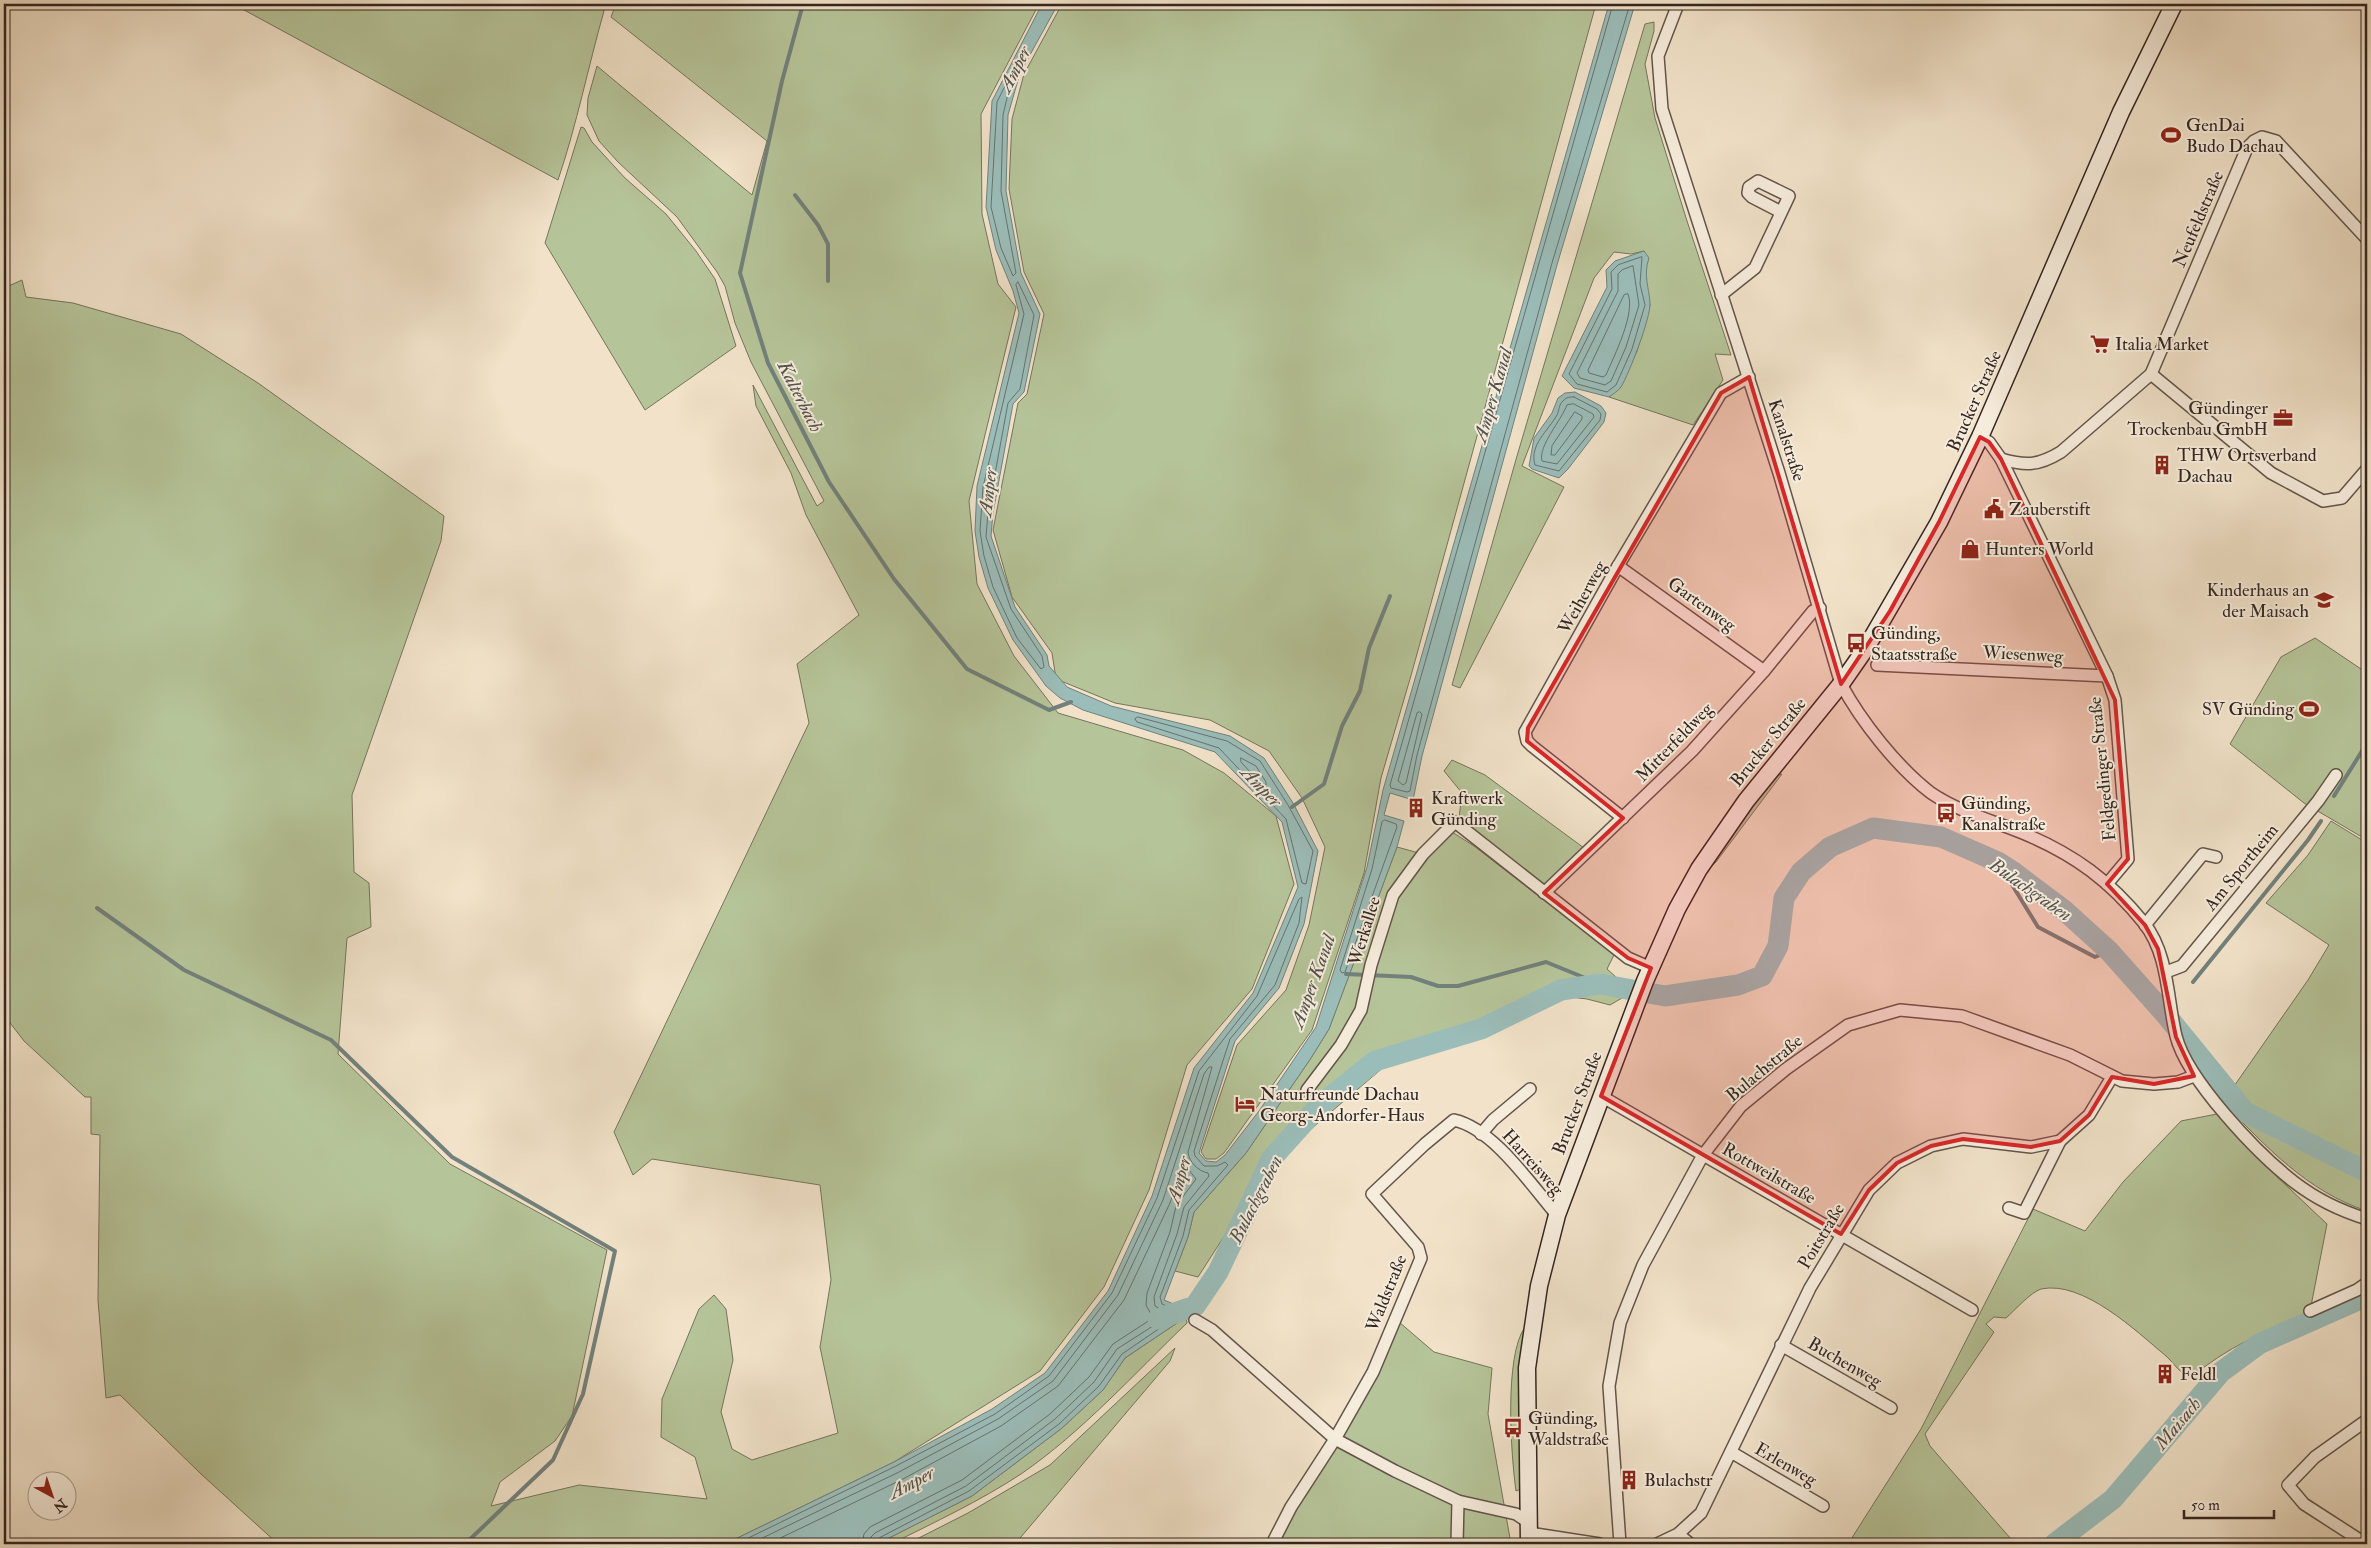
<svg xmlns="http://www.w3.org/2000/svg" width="2371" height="1548" viewBox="0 0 2371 1548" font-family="'IM FELL Double Pica',serif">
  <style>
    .green { fill: #b6c499; stroke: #75755d }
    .water { fill: #9bbdb9; stroke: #72817c }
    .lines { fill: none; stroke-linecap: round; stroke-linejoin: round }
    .shore { stroke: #68726d; stroke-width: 1 }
    .stream { stroke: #72817c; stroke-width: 4 }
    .river { stroke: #9bbdb9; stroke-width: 21 }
    .minor-casing { stroke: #63554b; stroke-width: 14 }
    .secondary-casing { stroke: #342621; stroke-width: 19 }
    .minor { stroke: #f6ecdc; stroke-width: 11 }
    .secondary { stroke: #f6ecdc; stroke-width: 16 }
    .marked { fill: #d62828; fill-opacity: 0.2; stroke: #d62828; stroke-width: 4; stroke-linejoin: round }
    .labels { text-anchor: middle; stroke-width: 4; stroke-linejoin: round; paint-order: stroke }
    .poi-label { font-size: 18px; fill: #342621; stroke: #f6ecdc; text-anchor: start }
    .street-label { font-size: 18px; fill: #342621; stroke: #f6ecdc }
    .water-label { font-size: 19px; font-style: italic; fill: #53534f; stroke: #f6ecdc }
  </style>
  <rect width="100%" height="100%" fill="#f1e2c9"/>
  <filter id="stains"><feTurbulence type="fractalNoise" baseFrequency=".004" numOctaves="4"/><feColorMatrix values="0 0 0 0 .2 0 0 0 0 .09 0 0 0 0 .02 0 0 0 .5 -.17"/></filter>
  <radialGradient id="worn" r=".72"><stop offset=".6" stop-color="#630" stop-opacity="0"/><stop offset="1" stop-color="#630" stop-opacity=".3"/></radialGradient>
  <!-- green -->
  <g class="green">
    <path d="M233,4h368l3,7c-16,56 -27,113 -46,169z"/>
    <polygon points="616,4 1039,4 981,114 982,214 998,284 1016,307 969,501 977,584 1014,656 1058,713 1183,750 1224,773 1276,816 1294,884 1252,989 1187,1065 1149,1190 1104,1287 1040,1371 894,1462 725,1544 278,1544 201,1474 120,1395 106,1398 98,1300 100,1135 91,1134 91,1097 85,1097 24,1041 4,1015 4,288 22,280 26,297 73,303 181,334 258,383 444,516 441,541 352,795 354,872 369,883 371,927 347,938 338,1054 450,1164 607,1250 572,1416 555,1441 500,1482 491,1506 579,1485 707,1499 695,1457 661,1437 662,1399 699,1309 714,1295 726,1309 733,1360 721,1412 732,1449 752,1460 838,1433 820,1347 831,1280 820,1185 652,1159 633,1175 614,1132 809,723 797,664 859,615 806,515 791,473 756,406 753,385 817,506 824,501 751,362 735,323 725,286 717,272 677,217 618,162 599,141 587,115 588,98 597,66 752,195 767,141 611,17"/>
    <polygon points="1062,4 1596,4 1412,672 1381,778 1364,873 1312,1030 1224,1153 1216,1159 1206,1159 1201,1152 1237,1045 1286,990 1309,925 1325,847 1302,798 1269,751 1210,720 1115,703 1056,679 1052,653 1012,597 993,530 1018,403 1027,394 1044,314 1024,272 1009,189 1012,119 1024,74"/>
    <polygon points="1654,22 1654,31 1645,64 1655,118 1687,221 1731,355 1715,354 1723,380 1693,425 1609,397 1620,388 1637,351 1650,305 1645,283 1644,251 1631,254 1614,252 1594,278 1522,466 1564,487 1460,688 1452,685 1517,456 1645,24"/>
    <polygon points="581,127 584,128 592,142 625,178 666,214 696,251 715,279 736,346 645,410 545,243"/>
    <polygon points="2315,638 2367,673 2367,840 2304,803 2230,744 2281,657"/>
    <polygon points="1452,760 1485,775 1584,848 1545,885 1513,863 1459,818 1462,793 1444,771"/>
    <polygon points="1782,774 1716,862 1707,870 1746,815 1776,776"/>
    <path d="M2331,821l36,22v368c-59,-19 -102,-65 -144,-109l85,-122 21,-35 -63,-42 42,-48z"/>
    <polygon points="1452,832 1474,846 1545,901 1617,949 1607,969 1626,986 1622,998 1610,1005 1587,999 1562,996 1488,1036 1385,1066 1291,1146 1250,1196 1198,1277 1175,1271 1188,1237 1194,1212 1246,1153 1311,1058 1329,1029 1397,847 1430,856"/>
    <path d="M2217,1114l37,41 73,69 -17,87c-41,19 -86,37 -119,67 -12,-5 -16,-14 -25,-22 -30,-25 -83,-76 -125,-67 -10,3 -27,22 -35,29l-12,-1 -8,7 8,8 -69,102 5,12 81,93 -6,5h-157l73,-115 112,-220 52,22 38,-49 58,-61z"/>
    <path d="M1186,1317l1,6c-53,51 -105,109 -166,151 -41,27 -86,48 -130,70h-14l95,-48 90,-68 41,-38 22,-32z"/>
    <polygon points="1399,1322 1434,1352 1492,1368 1488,1414 1511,1544 1276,1544"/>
    <path d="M1525,1327l-6,61 2,101 -5,2c-5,-36 -12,-135 9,-164z"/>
    <polygon points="1175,1348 1170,1361 1015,1544 907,1544 968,1513 1050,1465"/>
  </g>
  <!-- water -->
  <g class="water">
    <polygon points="1042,4 1058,4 1020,73 1008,115 1006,191 1021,273 1040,314 1024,392 1013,404 993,513 991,536 1015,607 1047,655 1049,666 1067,687 1111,706 1230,736 1264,758 1293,803 1318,851 1304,924 1279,988 1235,1041 1199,1153 1206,1161 1216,1162 1225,1155 1259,1111 1316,1027 1367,867 1383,790 1609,4 1635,4 1557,265 1422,756 1413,800 1390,793 1384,815 1404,821 1397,847 1329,1029 1311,1058 1246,1153 1194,1212 1188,1237 1164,1300 1183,1308 1186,1317 1125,1358 1103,1390 1062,1428 972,1496 877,1544 725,1544 894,1462 992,1409 1045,1373 1108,1291 1152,1196 1194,1068 1253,993 1298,887 1282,822 1215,752 1083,710 1060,698 1046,686 1013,640 988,588 979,557 975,531 977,486 1019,313 1013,291 996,250 986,207 992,101"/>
    <path d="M1644,251l5,7c-6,17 0,29 1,45 1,14 -21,71 -29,84 -3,4 -8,7 -12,10l-35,-9 -12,-12 45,-89 -1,-17 9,-9z"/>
    <polygon points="1575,392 1601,406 1606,413 1604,422 1568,469 1559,478 1532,469 1529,466 1534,438 1552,413 1558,398 1565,393"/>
  </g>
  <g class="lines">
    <!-- shore -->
    <g class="shore">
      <polyline points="1613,4 1390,785 1391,788 1407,792 1410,791 1417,755 1552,263 1630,4"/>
      <polygon points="1011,81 1003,115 1001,191 1016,273 1013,276 1001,248 991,207 997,102 1007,82"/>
      <polygon points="1642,257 1640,284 1645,305 1632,349 1616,385 1607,392 1577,384 1569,374 1612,289 1611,272 1618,265"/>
      <polygon points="1633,266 1639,305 1626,347 1611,381 1605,385 1580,378 1577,373 1618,291 1618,274 1622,270"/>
      <polygon points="1018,282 1034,315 1020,389 1008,403 988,512 986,537 1011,609 1042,656 1044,667 1041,669 1017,638 993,587 984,556 980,531 983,487 1024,314 1016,285"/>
      <path d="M1628,294c8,19 -14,62 -22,81l-3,2 -14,-4 -1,-3 36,-75z"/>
      <path d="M1574,397l23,12 4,5 -1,6 -41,51 -24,-6c-6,-20 13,-34 22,-50 2,-4 2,-11 6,-14 3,-4 7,-4 11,-4z"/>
      <path d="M1574,404l19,10 1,3 -37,47 -15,-3c-4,-15 19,-40 25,-56z"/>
      <polygon points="1575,412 1582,416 1582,419 1555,455 1551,455 1552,446"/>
      <polygon points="1420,712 1422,714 1406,783 1403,785 1398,781 1417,713"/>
      <polygon points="1138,717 1227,741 1260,761 1288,805 1313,851 1306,884 1302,883 1286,819 1219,748 1137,722 1135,719"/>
      <polygon points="1241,758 1256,766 1266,782 1266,785 1262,785 1241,762"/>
      <polygon points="1385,820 1396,824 1397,827 1345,972 1342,973 1340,970 1372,869 1382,822"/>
      <polyline points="736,1544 896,1466 995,1414 1049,1376 1112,1293 1157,1198 1199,1071 1257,996 1299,899 1302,897 1299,923 1275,985 1230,1039 1194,1151 1195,1156 1204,1166 1217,1166 1225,1162 1228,1165 1189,1210 1183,1236 1160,1297 1162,1304 1178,1311 1179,1315 1122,1354 1099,1386 1059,1424 969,1491 879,1538 876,1544"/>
      <path d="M750,1544l149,-72 99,-53 55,-38 65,-86 45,-95 41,-126 5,-7h3l-24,85c1,10 10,19 20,21l1,3 -25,31 -7,27 -23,63 1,9 12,7v4l-50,32 -23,33 -39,37 -89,67 -91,47 -4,4 -1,7"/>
      <polyline points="768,1544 903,1479 1001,1426 1058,1386 1124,1300 1170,1203 1182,1167 1186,1166 1196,1179 1176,1206 1170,1232 1147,1293 1146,1305 1153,1318 1113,1344 1089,1377 1050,1414 962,1480 870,1527 864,1534 862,1544"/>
    </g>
    <!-- stream -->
    <g class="stream">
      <polyline points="803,4 782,81 740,273 768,363 829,482 894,579 967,669 1049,710 1071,702"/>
      <polyline points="795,195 818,225 828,244 828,281"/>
      <polyline points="2334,796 2367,743"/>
      <polyline points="1292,807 1324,784 1342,726 1360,691 1369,648 1390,596"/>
      <polyline points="1998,862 2038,927 2095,957 2109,951"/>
      <polyline points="97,908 184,970 331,1040 452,1157 615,1251 583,1394 553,1460 465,1544"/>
      <polyline points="1346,974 1411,977 1438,986 1458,986 1546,962 1600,984"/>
      <polyline points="2193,982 2308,840 2321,821"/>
    </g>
    <!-- river -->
    <g class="river">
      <polyline points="1158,1319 1195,1306 1218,1272 1272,1158 1318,1107 1375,1061 1481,1029 1561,990 1600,984 1665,996 1738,985 1762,976 1778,946 1784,898 1801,872 1830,847 1873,828 1941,837 1998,862 2012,871 2065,911 2109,951 2166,1015 2245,1112 2367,1172"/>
      <polyline points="2054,1544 2113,1499 2221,1372 2259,1344 2367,1296"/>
    </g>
    <defs>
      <g id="minor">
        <path d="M1678,4l-20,52 4,53 117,364 62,211c20,37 56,83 90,109 28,19 63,28 94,41 50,21 85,47 119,89 25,32 23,76 32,113 11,44 82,118 118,146 22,17 47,29 73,37"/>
        <polyline points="1721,295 1755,268 1789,196 1758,181 1749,187 1748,193 1752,197 1781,212"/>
        <polyline points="2151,374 2271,473 2323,501 2342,498 2367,469"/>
        <polyline points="1980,437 1989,442 2001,459 2107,676 2115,700 2128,859 2107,884"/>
        <path d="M2001,459c25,7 37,7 60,-7l90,-78 96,-226 7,-7 8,-4 14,4 91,98"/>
        <polyline points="1618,566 1764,671"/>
        <polyline points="1877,665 2107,676"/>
        <polyline points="1623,818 1532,746 1527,741 1525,732 1618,566 1721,393 1749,377"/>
        <polyline points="1544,893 1692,751 1764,671 1813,611 1820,608"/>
        <polyline points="2145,925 2203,854 2216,857"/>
        <polyline points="2166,972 2182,966 2318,801 2336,775"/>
        <polyline points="1307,1090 1341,1045 1361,1010 1371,965 1393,895 1423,854 1455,822 1628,958 1651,968"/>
        <polyline points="1601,1096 1972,1310"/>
        <polyline points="1481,1134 1493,1120 1530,1089"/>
        <polyline points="2009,1208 2024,1213 2060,1141"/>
        <polyline points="2310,1311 2357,1290 2367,1283"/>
        <polyline points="1195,1320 1212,1330 1335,1439 1291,1507 1272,1544"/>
        <polyline points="1781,1345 1891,1408"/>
        <polyline points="1731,1452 1823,1506"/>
        <path d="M1528,1522l-12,-8 -58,-13 -63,-30 -60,-32 38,-67 48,-114 -3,-11 -46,-53 53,-50 29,-24c40,9 77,65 103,95"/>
        <polyline points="1529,1533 1600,1544"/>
        <polyline points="1678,1534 1690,1544"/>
        <polyline points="1457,1544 1458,1501"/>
        <polyline points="1620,1544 1609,1386 1620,1323 1643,1265 1703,1155 1741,1106 1786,1069 1848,1025 1900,1010 1962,1016 2070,1055 2122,1081 2154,1084 2178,1082 2194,1076"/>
        <polyline points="1657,1544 1678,1534 1701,1513 1810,1288 1869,1190 1897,1163 1931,1146 1963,1139 2031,1147 2060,1141 2089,1115 2112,1077"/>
        <polyline points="2366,1544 2304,1504 2288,1485 2315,1457 2367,1420"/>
      </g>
      <polyline id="secondary" points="1529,1544 1527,1368 1539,1286 1557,1215 1645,981 1677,909 1699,869 1746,801 1841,684 1866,648 1939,522 1980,437 2121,112 2174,4"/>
    </defs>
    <!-- minor casing -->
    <use href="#minor" class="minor-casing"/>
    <!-- secondary casing -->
    <use href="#secondary" class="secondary-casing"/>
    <!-- minor -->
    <use href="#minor" class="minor"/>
    <!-- secondary -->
    <use href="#secondary" class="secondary"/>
  </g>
  <!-- marked area -->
  <path class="marked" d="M1749,377l92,307 49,-73 49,-89 41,-85 9,5 12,17 114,241 13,159 -21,25 38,41 13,24 18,88 18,39 -40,8 -42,-7 -23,38 -29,26 -29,6 -68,-8 -32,7 -34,17 -28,27 -28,44 -240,-138 50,-128 -23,-10 -84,-65 79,-75 -96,-77 1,-13 193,-335z"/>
  <!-- icons -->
  <defs>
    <symbol id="stadium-bare" viewBox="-9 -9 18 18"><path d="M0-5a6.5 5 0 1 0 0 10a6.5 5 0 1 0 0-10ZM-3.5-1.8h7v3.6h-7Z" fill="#8f2418" stroke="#f6ecdc" stroke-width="2.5" paint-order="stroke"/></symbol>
    <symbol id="supermarket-bare" viewBox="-9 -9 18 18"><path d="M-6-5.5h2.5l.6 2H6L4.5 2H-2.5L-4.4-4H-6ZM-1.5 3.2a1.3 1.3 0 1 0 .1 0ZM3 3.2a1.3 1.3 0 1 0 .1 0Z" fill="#8f2418" stroke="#f6ecdc" stroke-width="2.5" paint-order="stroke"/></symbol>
    <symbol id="office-bare" viewBox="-9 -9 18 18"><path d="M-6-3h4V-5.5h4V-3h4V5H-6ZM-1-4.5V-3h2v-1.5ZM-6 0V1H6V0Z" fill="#8f2418" stroke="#f6ecdc" stroke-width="2.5" paint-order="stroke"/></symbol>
    <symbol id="building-bare" viewBox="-9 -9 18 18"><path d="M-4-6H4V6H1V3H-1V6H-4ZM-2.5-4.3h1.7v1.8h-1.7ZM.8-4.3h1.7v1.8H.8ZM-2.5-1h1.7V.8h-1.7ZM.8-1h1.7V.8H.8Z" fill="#8f2418" stroke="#f6ecdc" stroke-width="2.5" paint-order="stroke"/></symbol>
    <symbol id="civic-bare" viewBox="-9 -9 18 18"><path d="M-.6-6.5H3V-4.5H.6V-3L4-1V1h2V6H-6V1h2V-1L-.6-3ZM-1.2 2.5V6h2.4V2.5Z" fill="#8f2418" stroke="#f6ecdc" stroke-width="2.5" paint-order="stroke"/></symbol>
    <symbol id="shop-bare" viewBox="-9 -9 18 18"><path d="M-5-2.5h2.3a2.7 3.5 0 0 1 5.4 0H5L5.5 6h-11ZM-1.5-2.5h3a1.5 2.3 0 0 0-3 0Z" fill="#8f2418" stroke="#f6ecdc" stroke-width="2.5" paint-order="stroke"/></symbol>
    <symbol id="school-bare" viewBox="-9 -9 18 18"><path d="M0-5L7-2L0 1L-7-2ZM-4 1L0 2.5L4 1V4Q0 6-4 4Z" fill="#8f2418" stroke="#f6ecdc" stroke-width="2.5" paint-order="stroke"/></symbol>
    <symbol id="bus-bare" viewBox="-9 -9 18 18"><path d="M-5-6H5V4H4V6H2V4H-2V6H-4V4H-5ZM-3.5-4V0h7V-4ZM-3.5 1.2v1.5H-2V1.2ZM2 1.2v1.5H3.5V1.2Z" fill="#8f2418" stroke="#f6ecdc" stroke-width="2.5" paint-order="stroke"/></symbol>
    <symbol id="hotel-bare" viewBox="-9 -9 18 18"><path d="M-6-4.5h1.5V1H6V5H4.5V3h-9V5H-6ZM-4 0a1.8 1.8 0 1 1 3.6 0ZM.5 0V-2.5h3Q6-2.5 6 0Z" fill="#8f2418" stroke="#f6ecdc" stroke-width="2.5" paint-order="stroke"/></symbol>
  </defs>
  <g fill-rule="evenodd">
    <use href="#stadium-bare" x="2157" y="121" width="28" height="28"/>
    <use href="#supermarket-bare" x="2086" y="330" width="28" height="28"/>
    <use href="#office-bare" x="2269" y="404" width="28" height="28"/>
    <use href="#building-bare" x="2148" y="451" width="28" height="28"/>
    <use href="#civic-bare" x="1980" y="495" width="28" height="28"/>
    <use href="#shop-bare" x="1956" y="535" width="28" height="28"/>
    <use href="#school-bare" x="2310" y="586" width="28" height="28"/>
    <use href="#bus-bare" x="1842" y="629" width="28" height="28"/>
    <use href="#stadium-bare" x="2295" y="695" width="28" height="28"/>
    <use href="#building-bare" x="1402" y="794" width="28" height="28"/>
    <use href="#bus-bare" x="1932" y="799" width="28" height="28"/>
    <use href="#hotel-bare" x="1231" y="1090" width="28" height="28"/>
    <use href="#building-bare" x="2151" y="1360" width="28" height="28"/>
    <use href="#bus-bare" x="1499" y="1414" width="28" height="28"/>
    <use href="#building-bare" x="1615" y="1466" width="28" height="28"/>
  </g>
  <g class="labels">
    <!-- poi labels -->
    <g class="poi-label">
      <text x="2186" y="131">GenDai<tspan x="2186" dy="21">Budo Dachau</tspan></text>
      <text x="2115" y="350">Italia Market</text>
      <text x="2268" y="414" text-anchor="end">Gündinger<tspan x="2268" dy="21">Trockenbau GmbH</tspan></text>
      <text x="2177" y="461">THW Ortsverband<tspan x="2177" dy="21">Dachau</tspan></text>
      <text x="2009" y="515">Zauberstift</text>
      <text x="1985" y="555">Hunters World</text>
      <text x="2309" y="596" text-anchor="end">Kinderhaus an<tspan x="2309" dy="21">der Maisach</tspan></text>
      <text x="1871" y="639">Günding,<tspan x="1871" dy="21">Staatsstraße</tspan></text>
      <text x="2294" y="715" text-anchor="end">SV Günding</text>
      <text x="1431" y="804">Kraftwerk<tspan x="1431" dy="21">Günding</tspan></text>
      <text x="1961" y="809">Günding,<tspan x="1961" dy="21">Kanalstraße</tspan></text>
      <text x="1260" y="1100">Naturfreunde Dachau<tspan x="1260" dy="21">Georg-Andorfer-Haus</tspan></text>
      <text x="2180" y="1380">Feldl</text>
      <text x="1528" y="1424">Günding,<tspan x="1528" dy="21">Waldstraße</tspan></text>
      <text x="1644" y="1486">Bulachstr</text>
    </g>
    <!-- street labels -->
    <g class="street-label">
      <text transform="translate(2198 219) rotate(-67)" y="6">Neufeldstraße</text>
      <text transform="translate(1974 401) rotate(-66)" y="6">Brucker Straße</text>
      <text transform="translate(1787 440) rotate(72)" y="6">Kanalstraße</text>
      <text transform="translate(1582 597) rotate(-61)" y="6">Weiherweg</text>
      <text transform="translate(1702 604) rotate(36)" y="6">Gartenweg</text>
      <text transform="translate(2023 654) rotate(3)" y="6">Wiesenweg</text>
      <text transform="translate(1674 742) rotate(-46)" y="6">Mitterfeldweg</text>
      <text transform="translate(1768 742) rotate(-51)" y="6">Brucker Straße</text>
      <text transform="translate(2102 769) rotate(-96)" y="6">Feldgedinger Straße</text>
      <text transform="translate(2241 867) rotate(-51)" y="6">Am Sportheim</text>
      <text transform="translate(1364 931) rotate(-73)" y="6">Werkallee</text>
      <text transform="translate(1764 1068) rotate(-40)" y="6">Bulachstraße</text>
      <text transform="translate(1577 1103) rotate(-69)" y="6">Brucker Straße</text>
      <text transform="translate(1533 1162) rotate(48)" y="6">Harreisweg</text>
      <text transform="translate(1769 1173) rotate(30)" y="6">Rottweilstraße</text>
      <text transform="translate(1821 1236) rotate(-59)" y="6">Poitstraße</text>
      <text transform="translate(1386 1293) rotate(-68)" y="6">Waldstraße</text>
      <text transform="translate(1845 1362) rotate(30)" y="6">Buchenweg</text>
      <text transform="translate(1786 1464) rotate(30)" y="6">Erlenweg</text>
    </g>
    <!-- water labels -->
    <g class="water-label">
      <text transform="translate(1014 69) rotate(-63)" y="7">Amper</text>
      <text transform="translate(1492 395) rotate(-74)" y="7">Amper Kanal</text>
      <text transform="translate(801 396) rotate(63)" y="7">Kalterbach</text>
      <text transform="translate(987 492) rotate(-83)" y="7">Amper</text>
      <text transform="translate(1262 786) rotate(46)" y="7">Amper</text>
      <text transform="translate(2031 889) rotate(35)" y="7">Bulachgraben</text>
      <text transform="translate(1312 981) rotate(-70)" y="7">Amper Kanal</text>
      <text transform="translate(1178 1180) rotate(-75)" y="7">Amper</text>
      <text transform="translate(1255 1199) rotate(-63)" y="7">Bulachgraben</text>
      <text transform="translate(2177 1423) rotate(-50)" y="7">Maisach</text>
      <text transform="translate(911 1482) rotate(-28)" y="7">Amper</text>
    </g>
  </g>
  <!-- margin -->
  <rect width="2371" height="1548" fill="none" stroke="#f1e2c9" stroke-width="20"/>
  <rect x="5" y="5" width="2361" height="1538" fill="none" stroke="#342621" stroke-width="2.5"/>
  <rect x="10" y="10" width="2351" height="1528" fill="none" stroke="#342621"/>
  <!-- north arrow -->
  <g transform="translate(52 1496) rotate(140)"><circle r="24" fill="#f6ecdc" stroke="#a89d91"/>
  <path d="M0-4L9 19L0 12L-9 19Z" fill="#8f2418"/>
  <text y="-8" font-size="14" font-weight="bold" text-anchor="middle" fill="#342621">N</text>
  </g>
  <!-- scale -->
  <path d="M2184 1510v8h90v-8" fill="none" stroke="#342621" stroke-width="2.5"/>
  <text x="2191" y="1510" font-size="15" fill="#342621" stroke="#f6ecdc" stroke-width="4" paint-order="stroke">50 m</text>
  <rect width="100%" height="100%" filter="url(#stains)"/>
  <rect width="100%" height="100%" fill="url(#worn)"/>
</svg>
